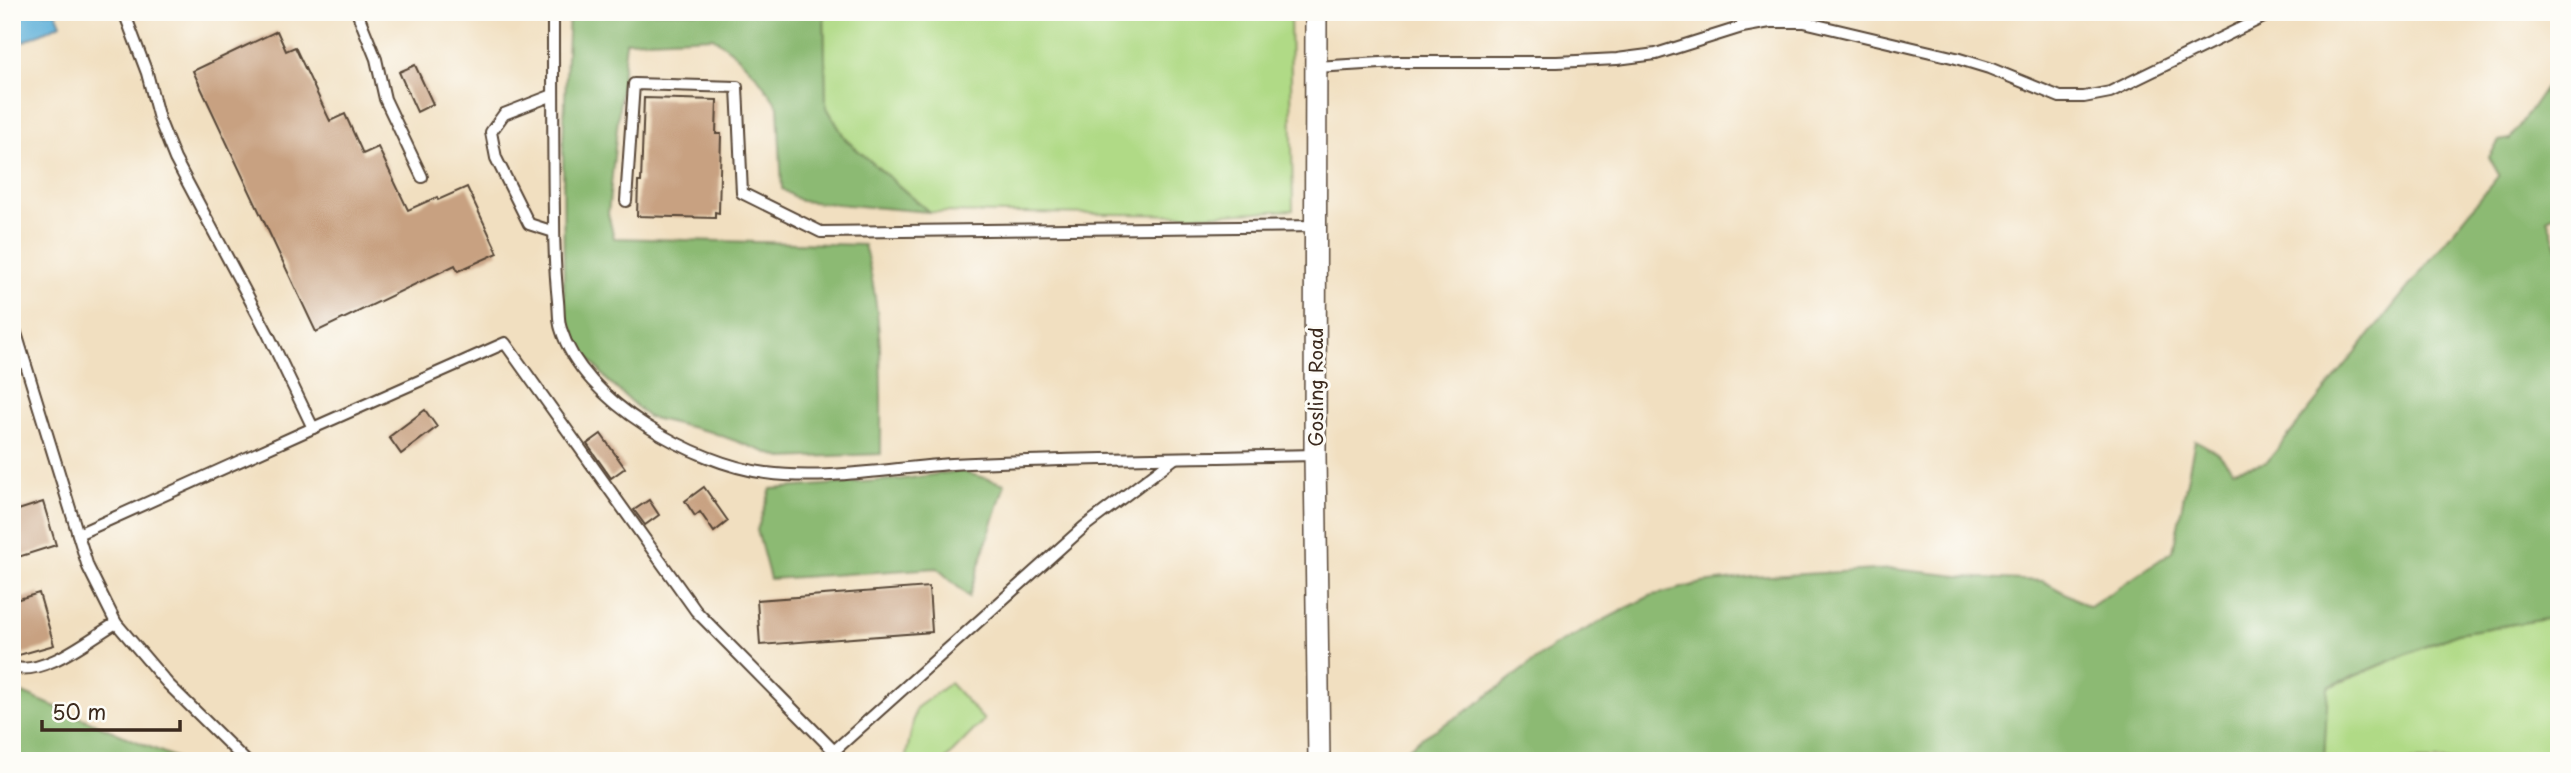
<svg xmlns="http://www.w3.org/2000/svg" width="2571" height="773" viewBox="0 0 2571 773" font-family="'Playpen Sans',sans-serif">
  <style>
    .green { fill: #b0da86; stroke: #768252; stroke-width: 2 }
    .forest { fill: #8cba73; stroke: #647248; stroke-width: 2 }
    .water { fill: #5eb0d9; stroke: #4c6d7c; stroke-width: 2 }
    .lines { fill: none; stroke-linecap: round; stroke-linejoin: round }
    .stream { stroke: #5eb0d9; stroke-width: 5 }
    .building { fill: #c8a181 }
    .lane-casing { stroke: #564536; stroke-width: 14 }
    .street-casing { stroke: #564536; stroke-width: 24 }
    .lane { stroke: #fff; stroke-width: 10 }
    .street { stroke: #fff; stroke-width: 21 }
    .labels { text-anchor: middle; stroke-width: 6; stroke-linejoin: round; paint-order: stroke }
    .street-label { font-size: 19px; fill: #3b2a1e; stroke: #fdfcf7 }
  </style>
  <rect width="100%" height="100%" fill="#fdfcf7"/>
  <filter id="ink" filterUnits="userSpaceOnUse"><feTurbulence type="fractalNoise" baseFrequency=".0143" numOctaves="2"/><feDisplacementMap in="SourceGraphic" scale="14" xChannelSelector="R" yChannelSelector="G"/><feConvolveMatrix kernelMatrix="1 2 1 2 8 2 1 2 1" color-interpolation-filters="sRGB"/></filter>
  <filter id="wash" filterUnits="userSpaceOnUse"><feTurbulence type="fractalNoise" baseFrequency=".00686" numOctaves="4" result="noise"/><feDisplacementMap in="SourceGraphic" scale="28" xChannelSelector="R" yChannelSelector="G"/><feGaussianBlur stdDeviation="1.57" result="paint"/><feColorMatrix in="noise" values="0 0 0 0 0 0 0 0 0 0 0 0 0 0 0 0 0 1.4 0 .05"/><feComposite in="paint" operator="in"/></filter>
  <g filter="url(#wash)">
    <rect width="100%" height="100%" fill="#f1dfc0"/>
    <!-- green -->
    <g class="green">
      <polygon points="824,12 1290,12 1293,210 1207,215 929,212 846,140 826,106"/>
      <polygon points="2559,617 2559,761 2324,761 2327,688 2457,633"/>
      <polygon points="950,683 984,720 944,761 905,761 916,708"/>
    </g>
    <!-- forest -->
    <g class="forest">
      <path d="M569,12h255l2,94 20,34 83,72 -128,-11 -19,-12 -4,-83 -21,-30 -24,-24 -20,-15 -87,4 -18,173 6,24 250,7c20,70 17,137 17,209l-99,4 -71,-26 -63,-15 -40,-36 -28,-34 -16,-37 -1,-167z"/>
      <polygon points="2559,68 2559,213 2547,219 2559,253 2559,617 2457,633 2328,687 2324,761 1393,761 1420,739 1470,709 1554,646 1650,596 1702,583 1752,577 1894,569 1978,578 2043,581 2090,607 2173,551 2195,440 2218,453 2233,470 2267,462 2499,175 2489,157 2499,141 2510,139"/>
      <polygon points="960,471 1005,484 969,597 937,568 770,579 757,530 771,489 903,479"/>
      <polygon points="12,689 25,694 183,761 12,761"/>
    </g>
    <!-- water -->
    <polygon class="water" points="12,12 56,12 61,24 12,47"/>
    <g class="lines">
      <!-- stream -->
      <polyline class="stream" points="12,755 25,761"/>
    </g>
    <g id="blocks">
      <!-- building -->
      <g class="building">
        <polygon points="277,31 286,51 295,47 330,121 345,114 363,154 378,147 408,210 437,197 438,200 467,187 498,253 458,271 455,265 316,332 193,71"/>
        <polygon points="415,65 433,104 417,112 399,72"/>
        <polygon points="644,98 717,100 716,134 721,134 719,213 715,212 715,218 637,216 638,182 641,182"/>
        <polygon points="425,410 437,427 401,454 389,437"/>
        <polygon points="601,434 625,468 611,478 587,444"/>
        <polygon points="704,487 728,521 714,532 700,512 695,516 685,501"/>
        <polygon points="649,500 659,515 645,525 634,510"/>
        <polygon points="43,502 56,545 12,559 12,512"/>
        <polygon points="929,587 932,632 760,645 757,600"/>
        <polygon points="39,593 54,645 12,657 12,601"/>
      </g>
    </g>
  </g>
  <g filter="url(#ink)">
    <use href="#blocks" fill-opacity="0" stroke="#564536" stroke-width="2"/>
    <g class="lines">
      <defs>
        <g id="lane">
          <polyline points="124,12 147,73 159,119 175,159 268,334 313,428 505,343 696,611 834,751 1085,526 1175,458"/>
          <polyline points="357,12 376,59 385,99 422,177"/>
          <path d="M553,12c0,68 0,136 1,204 0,29 1,57 4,85 1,9 0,20 3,28 22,73 134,135 205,144 59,8 126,-5 186,-9 121,-6 242,-6 363,-9"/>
          <polyline points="1742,27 1743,12"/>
          <polyline points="1316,67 1397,62 1557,62 1617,59 1656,54 1742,27 1770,22 1804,22 1956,58 1989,68 2060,97 2084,97 2110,92 2274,12"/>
          <polyline points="553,95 504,114 491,132 496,158 529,224 554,232"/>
          <polyline points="626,201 634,84 737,87 742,193 821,232 1317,226"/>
          <polyline points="12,320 88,567 116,623 168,684 246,761"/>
          <polyline points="78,534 313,428"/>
          <path d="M12,667c31,10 77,-28 104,-44"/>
          <polyline points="823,761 834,751"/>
        </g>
        <polyline id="street" points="1316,12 1315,455 1319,761"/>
      </defs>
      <!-- lane casing -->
      <use href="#lane" class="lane-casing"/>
      <!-- street casing -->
      <use href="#street" class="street-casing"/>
      <!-- lane -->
      <use href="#lane" class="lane"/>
      <!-- street -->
      <use href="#street" class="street"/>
    </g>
  </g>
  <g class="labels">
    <!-- street labels -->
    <g class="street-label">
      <text transform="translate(1316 387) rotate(-90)" y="7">Gosling Road</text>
    </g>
  </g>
  <!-- margin -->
  <rect width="2571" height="773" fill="none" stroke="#fdfcf7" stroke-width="42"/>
  <!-- scale -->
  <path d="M42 720v10h138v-10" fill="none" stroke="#3b2a1e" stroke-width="3.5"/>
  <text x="52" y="720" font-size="21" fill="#3b2a1e" stroke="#fdfcf7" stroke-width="5" paint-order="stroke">50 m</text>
</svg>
